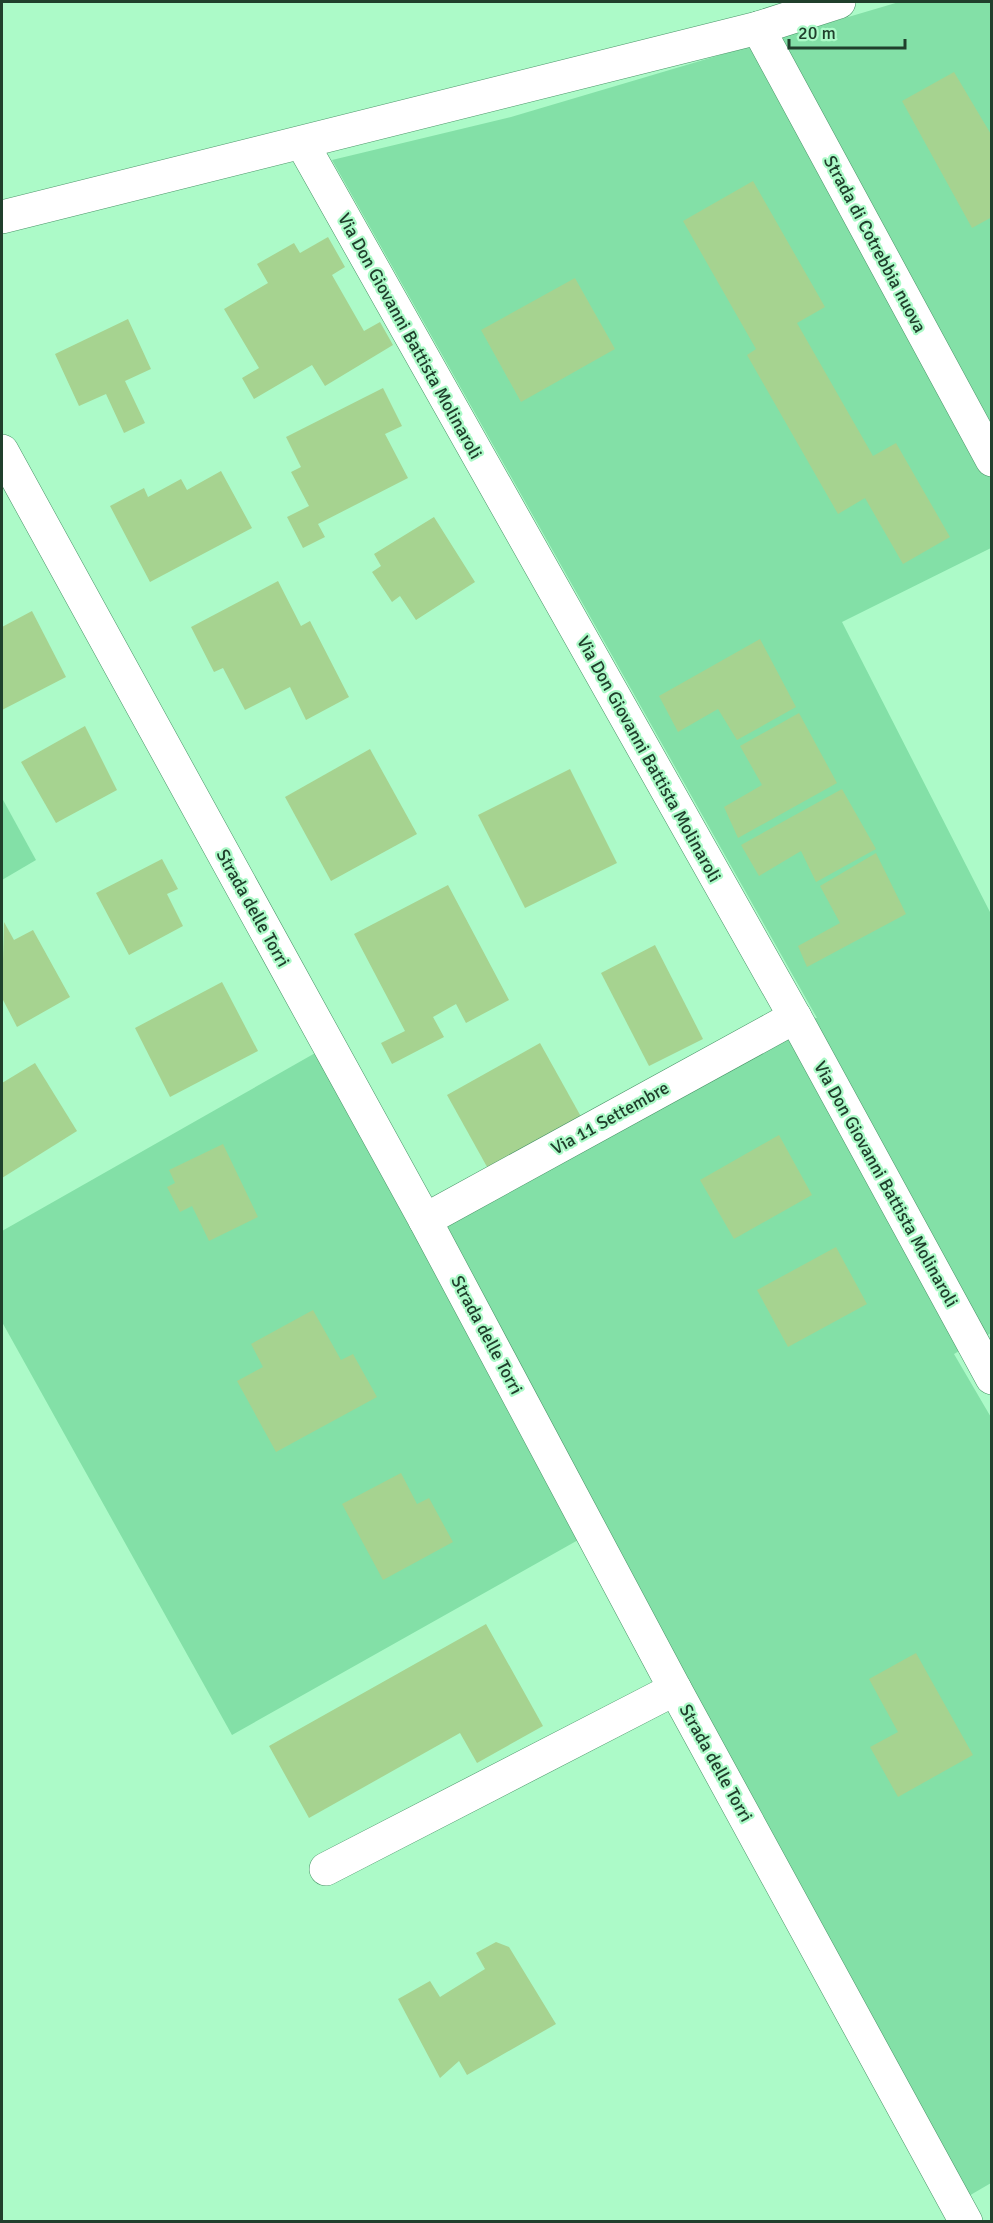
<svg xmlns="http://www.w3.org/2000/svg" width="993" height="2223" viewBox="0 0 993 2223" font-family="Signika,sans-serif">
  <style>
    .green { fill: #83e0a7 }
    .building { fill: #a6d390 }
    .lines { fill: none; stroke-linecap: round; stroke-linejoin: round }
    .minor-casing { stroke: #489467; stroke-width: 34 }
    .minor { stroke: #fff; stroke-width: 33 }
    .labels { text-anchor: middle; stroke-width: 4.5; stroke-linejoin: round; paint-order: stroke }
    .street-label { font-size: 18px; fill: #203f2c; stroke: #acfac8 }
  </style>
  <rect width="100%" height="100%" fill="#acfac8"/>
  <!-- green -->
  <g class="green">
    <polygon points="899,2 991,2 991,548 842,622 991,914 991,1333 954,1354 992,1419 991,2183 955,2204 587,1535 232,1735 2,1322 2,1231 324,1048 422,1239 795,1017 817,1018 332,160 511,117"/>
    <polygon points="2,798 36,860 2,880"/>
  </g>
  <!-- building -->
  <g class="building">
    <polygon points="954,72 992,136 992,217 972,228 902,101"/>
    <polygon points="753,181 825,307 797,323 873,456 896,443 950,537 903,564 865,498 838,514 747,355 756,349 683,221"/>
    <polygon points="328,237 345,267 332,275 364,331 380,322 393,345 325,386 312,365 254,399 242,378 259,368 224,309 268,283 257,264 294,243 300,253"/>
    <polygon points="575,278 615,349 521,402 481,330"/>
    <polygon points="128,319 151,369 125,381 145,423 124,433 106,394 79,406 55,354"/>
    <polygon points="383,388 402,426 385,434 408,478 318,524 325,537 303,548 287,517 309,506 291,472 301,467 286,437"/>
    <polygon points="221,471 252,528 150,582 110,506 144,488 148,497 181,479 187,490"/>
    <polygon points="434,517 475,582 416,620 400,596 392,602 372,572 381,566 374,554"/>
    <polygon points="278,581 301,626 310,621 349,697 306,720 290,687 245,710 223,668 214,672 191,627"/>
    <polygon points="32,611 66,677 2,710 2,627"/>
    <polygon points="760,639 796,707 737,740 718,709 678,732 659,696"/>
    <polygon points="799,713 837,783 738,838 724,807 762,785 740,746"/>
    <polygon points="85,726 117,790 56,823 21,762"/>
    <polygon points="370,749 417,834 331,881 285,797"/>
    <polygon points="570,769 617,863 525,908 478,815"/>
    <polygon points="842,789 876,849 816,882 801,851 759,876 741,845"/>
    <polygon points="876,853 906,914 807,967 798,946 840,923 820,886"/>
    <polygon points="162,859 178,889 167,894 183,926 129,955 96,893"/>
    <polygon points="448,885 509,1000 466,1023 456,1004 433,1017 444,1037 392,1064 381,1043 405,1031 354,934"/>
    <polygon points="4,922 14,940 33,930 70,997 17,1027 2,998"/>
    <polygon points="655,945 703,1039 649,1066 601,973"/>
    <polygon points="222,982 258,1051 170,1097 135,1028"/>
    <polygon points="540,1043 584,1122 491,1174 447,1095"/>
    <polygon points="35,1063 77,1131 2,1178 2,1083"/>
    <polygon points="779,1135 812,1195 734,1239 700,1180"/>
    <polygon points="223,1144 258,1217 209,1241 192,1206 180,1212 167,1187 175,1183 169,1170"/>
    <polygon points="836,1247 867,1304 788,1347 757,1290"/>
    <polygon points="313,1310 341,1360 353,1354 377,1397 276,1452 237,1381 263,1367 251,1344"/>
    <polygon points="401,1473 417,1504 429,1498 453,1542 383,1580 342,1504"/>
    <polygon points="486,1624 543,1726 477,1763 460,1733 309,1818 269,1746"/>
    <polygon points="916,1653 973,1755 898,1797 870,1747 898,1732 869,1679"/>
    <polygon points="496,1942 509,1947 556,2024 467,2075 459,2061 440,2078 398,1999 430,1981 440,1997 485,1969 476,1953"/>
  </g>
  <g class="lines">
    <defs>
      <g id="minor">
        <polyline points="758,28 992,460"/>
        <polyline points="302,143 795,1017 992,1378"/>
        <polyline points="2,217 758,28 839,2"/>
        <polyline points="2,451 425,1220 675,1689 966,2222"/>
        <polyline points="425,1220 795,1017"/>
        <polyline points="326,1869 675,1689"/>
      </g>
    </defs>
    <!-- minor casing -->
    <use href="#minor" class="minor-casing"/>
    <!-- minor -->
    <use href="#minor" class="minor"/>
  </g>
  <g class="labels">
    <!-- street labels -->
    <g class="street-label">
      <text transform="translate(875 244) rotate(62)" y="6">Strada di Cotrebbia nuova</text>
      <text transform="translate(410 336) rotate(61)" y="6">Via Don Giovanni Battista Molinaroli</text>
      <text transform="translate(649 759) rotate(61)" y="6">Via Don Giovanni Battista Molinaroli</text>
      <text transform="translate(253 908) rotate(61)" y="6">Strada delle Torri</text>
      <text transform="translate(610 1118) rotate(-29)" y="6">Via 11 Settembre</text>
      <text transform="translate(886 1184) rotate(61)" y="6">Via Don Giovanni Battista Molinaroli</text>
      <text transform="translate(487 1335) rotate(62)" y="6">Strada delle Torri</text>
      <text transform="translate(716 1763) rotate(61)" y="6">Strada delle Torri</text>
    </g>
  </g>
  <!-- border -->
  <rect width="993" height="2223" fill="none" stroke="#203f2c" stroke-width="6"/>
  <!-- scale -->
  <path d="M789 39v9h116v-9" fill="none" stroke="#203f2c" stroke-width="3"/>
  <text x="798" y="39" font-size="18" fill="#203f2c" stroke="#acfac8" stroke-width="4.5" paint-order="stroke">20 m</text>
</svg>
